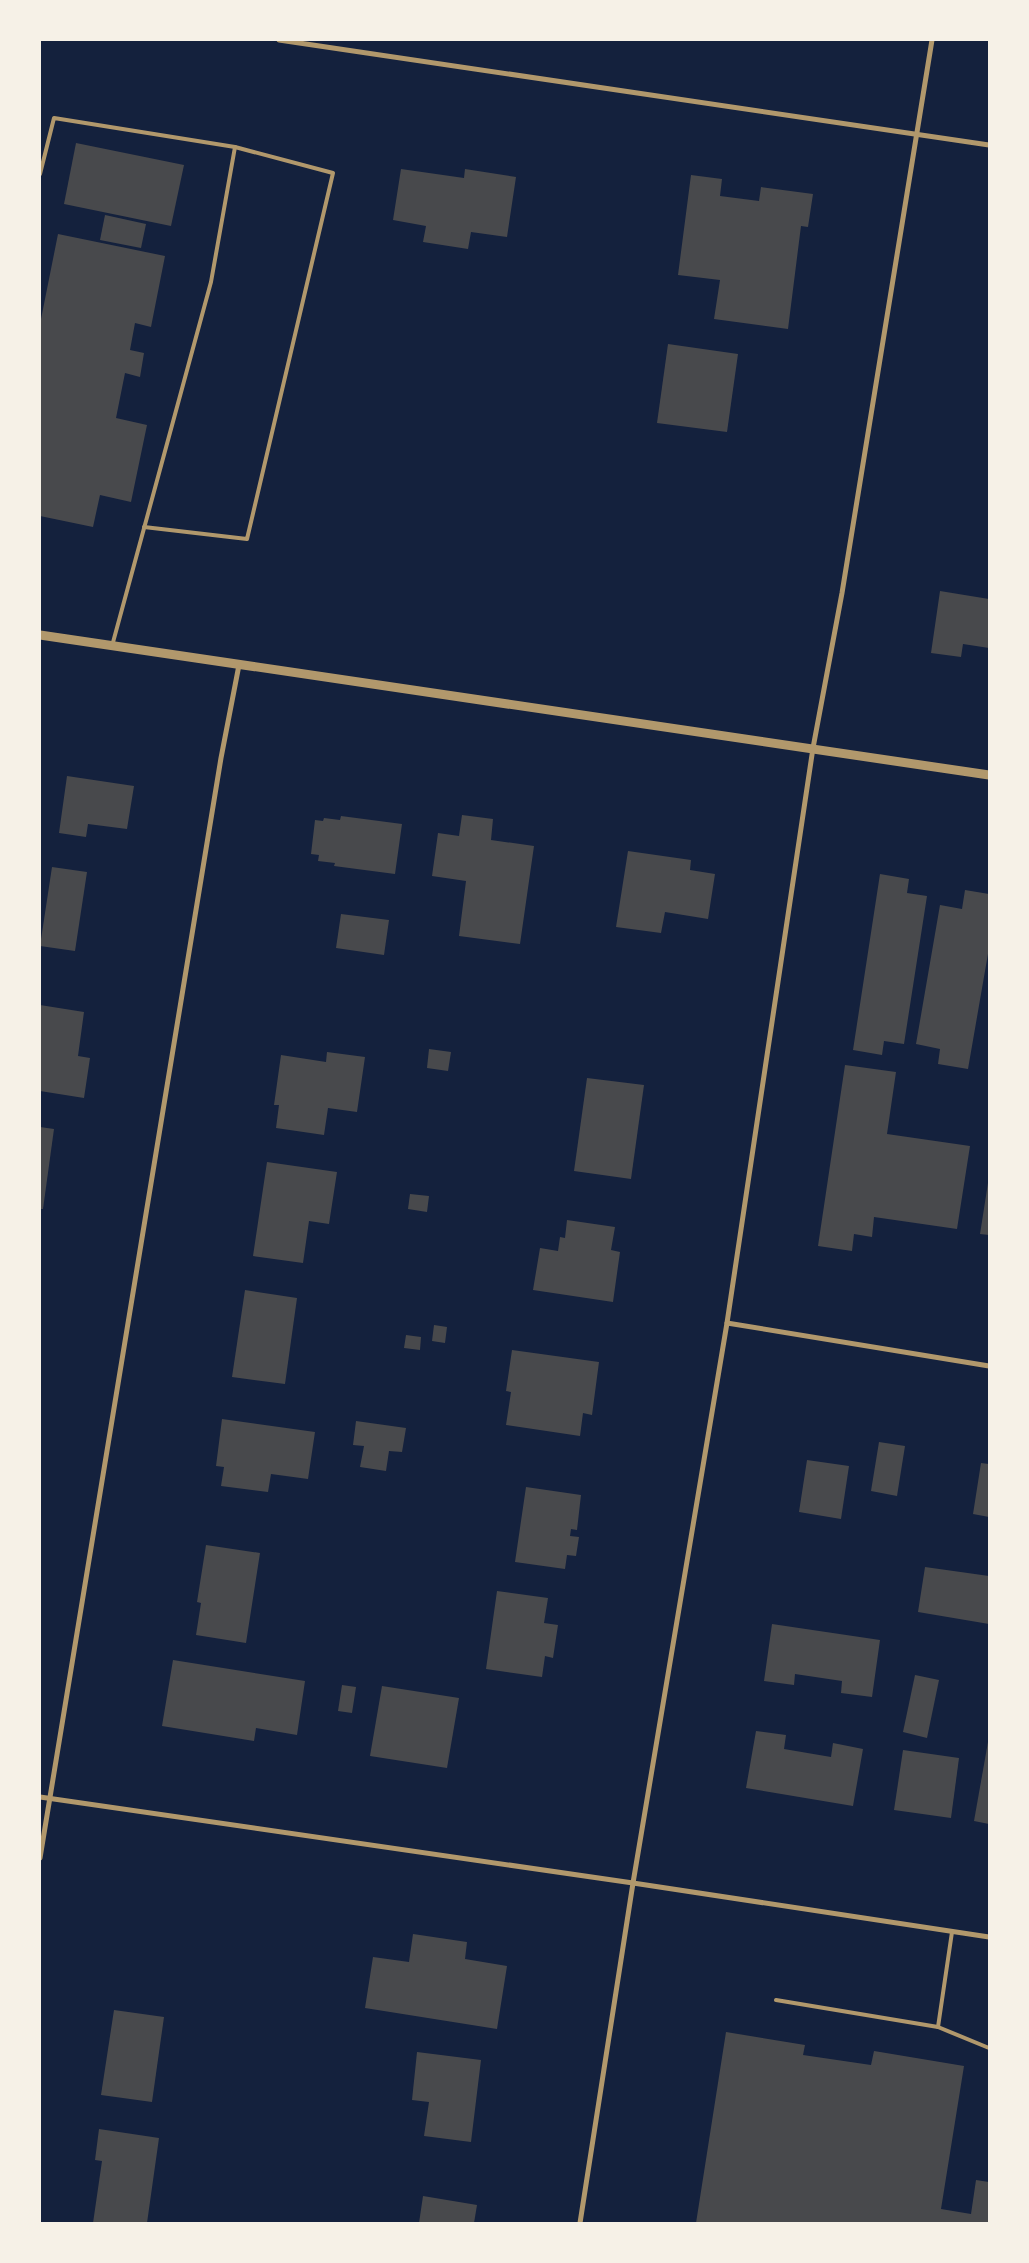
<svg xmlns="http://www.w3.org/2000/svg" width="1029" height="2263" viewBox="0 0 1029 2263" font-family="Raleway,sans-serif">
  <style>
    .building { fill: #48494c }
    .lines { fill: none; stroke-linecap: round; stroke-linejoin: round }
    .service { stroke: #b1986c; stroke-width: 4 }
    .minor { stroke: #b1986c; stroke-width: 5 }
    .tertiary { stroke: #b1986c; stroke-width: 9 }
  </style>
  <rect width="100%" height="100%" fill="#14213d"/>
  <!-- building -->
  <g class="building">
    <polygon points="76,143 184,165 171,226 64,204"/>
    <polygon points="401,169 464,178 465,169 516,177 507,237 471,232 468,249 423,242 426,226 393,220"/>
    <polygon points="691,175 722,179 720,196 759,201 761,187 813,194 808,227 801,226 788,329 714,319 720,280 678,275"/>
    <polygon points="105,215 146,224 141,248 100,240"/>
    <polygon points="58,234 165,256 151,327 135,323 130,350 144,353 140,377 125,373 116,418 147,425 131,502 100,495 93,527 40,516 40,324"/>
    <polygon points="668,344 738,354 727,432 657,423"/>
    <polygon points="940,591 989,599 989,648 963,644 961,657 931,653"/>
    <polygon points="67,776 134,786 127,829 88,824 86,837 59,833"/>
    <polygon points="462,815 493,819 491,840 534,846 520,944 459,936 466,881 432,876 438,833 459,836"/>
    <polygon points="341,816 402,824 395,874 334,866 335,863 318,861 319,855 311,854 315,820 323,821 324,818 340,820"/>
    <polygon points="628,851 691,860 690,870 715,874 708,919 665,912 661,933 616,927"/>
    <polygon points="52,867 87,872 75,951 40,946"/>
    <polygon points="880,874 909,879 907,893 927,896 904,1044 884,1041 882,1055 853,1050"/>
    <polygon points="965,890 989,894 989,948 968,1069 938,1064 940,1049 916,1044 940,905 962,909"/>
    <polygon points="341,914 389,920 384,955 336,948"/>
    <polygon points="40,1005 84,1012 78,1056 90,1058 84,1098 40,1091"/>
    <polygon points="429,1049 451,1052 448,1071 427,1068"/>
    <polygon points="327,1052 365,1057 357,1112 328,1108 324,1135 276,1128 279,1105 274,1105 281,1055 326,1062"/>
    <polygon points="845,1065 896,1072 887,1134 970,1146 957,1229 874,1217 872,1237 854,1234 852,1251 818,1246"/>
    <polygon points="587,1078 644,1085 631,1179 574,1171"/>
    <polygon points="40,1127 54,1129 43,1209 40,1209"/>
    <polygon points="267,1162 337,1172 329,1224 309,1221 303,1263 253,1256"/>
    <polygon points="988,1183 989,1183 989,1235 980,1234"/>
    <polygon points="410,1194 429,1196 427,1212 408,1209"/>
    <polygon points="567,1220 615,1227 611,1250 620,1252 613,1302 533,1290 540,1248 558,1251 560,1237 565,1238"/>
    <polygon points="245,1290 297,1298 285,1384 232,1377"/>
    <polygon points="434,1325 447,1327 445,1343 432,1341"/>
    <polygon points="406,1335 421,1337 420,1350 404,1348"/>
    <polygon points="512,1350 599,1362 592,1415 583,1413 580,1436 506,1425 511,1392 506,1391"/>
    <polygon points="222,1419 315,1432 308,1479 271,1474 268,1492 221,1486 224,1467 216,1466"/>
    <polygon points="356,1421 406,1428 402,1452 389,1451 386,1471 360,1467 364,1446 353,1445"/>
    <polygon points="879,1442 905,1446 897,1496 871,1491"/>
    <polygon points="807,1460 849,1466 841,1519 799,1512"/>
    <polygon points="981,1463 989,1464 989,1517 973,1514"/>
    <polygon points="526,1487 581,1495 577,1530 571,1529 570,1536 579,1537 576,1556 567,1555 565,1569 515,1562"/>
    <polygon points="206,1545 260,1553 246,1643 196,1635 201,1603 197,1602"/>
    <polygon points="925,1567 989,1576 989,1624 918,1612"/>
    <polygon points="497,1591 548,1598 544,1623 558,1625 553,1658 545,1656 542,1677 486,1669"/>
    <polygon points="772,1624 880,1640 872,1697 841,1693 842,1681 795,1674 794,1685 764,1681"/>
    <polygon points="173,1660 305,1681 297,1735 256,1728 254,1741 162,1726"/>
    <polygon points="915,1675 939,1680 927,1738 903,1732"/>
    <polygon points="342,1685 356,1687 352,1713 338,1711"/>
    <polygon points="382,1686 459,1698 447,1768 370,1756"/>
    <polygon points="756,1731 786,1735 784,1749 831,1757 833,1743 863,1749 853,1806 746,1788"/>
    <polygon points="988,1742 989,1742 989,1824 974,1821"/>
    <polygon points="903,1750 959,1758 951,1818 894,1810"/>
    <polygon points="413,1934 467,1942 465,1959 507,1966 497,2029 365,2008 373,1957 409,1962"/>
    <polygon points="114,2010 164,2017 152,2102 101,2095"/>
    <polygon points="726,2032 805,2045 803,2055 871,2065 874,2051 964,2066 941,2209 971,2214 976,2180 989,2182 989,2223 696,2223"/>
    <polygon points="417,2052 481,2060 471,2142 424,2136 429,2102 412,2100"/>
    <polygon points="99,2129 159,2138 147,2223 93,2223 102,2161 95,2160"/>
    <polygon points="423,2196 477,2205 474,2223 419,2223"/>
  </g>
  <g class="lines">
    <!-- service -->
    <g class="service">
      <polyline points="40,174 54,118 235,147 211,282 112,646"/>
      <polyline points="144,527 247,539 333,173 235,147"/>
      <polyline points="776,2000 938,2027 989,2048"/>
      <polyline points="938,2027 952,1932"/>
    </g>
    <!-- minor -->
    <g class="minor">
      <polyline points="279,40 989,145"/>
      <polyline points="727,1323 989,1366"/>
      <polyline points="40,1797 633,1883 989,1937"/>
      <polyline points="40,1858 221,758 239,665"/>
      <polyline points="580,2223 633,1883 727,1323 813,748 842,593 932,40"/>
    </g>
    <!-- tertiary -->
    <polyline class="tertiary" points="40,635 989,775"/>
  </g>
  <!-- border -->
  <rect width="1029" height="2263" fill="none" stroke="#f6f1e7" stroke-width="82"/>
</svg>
